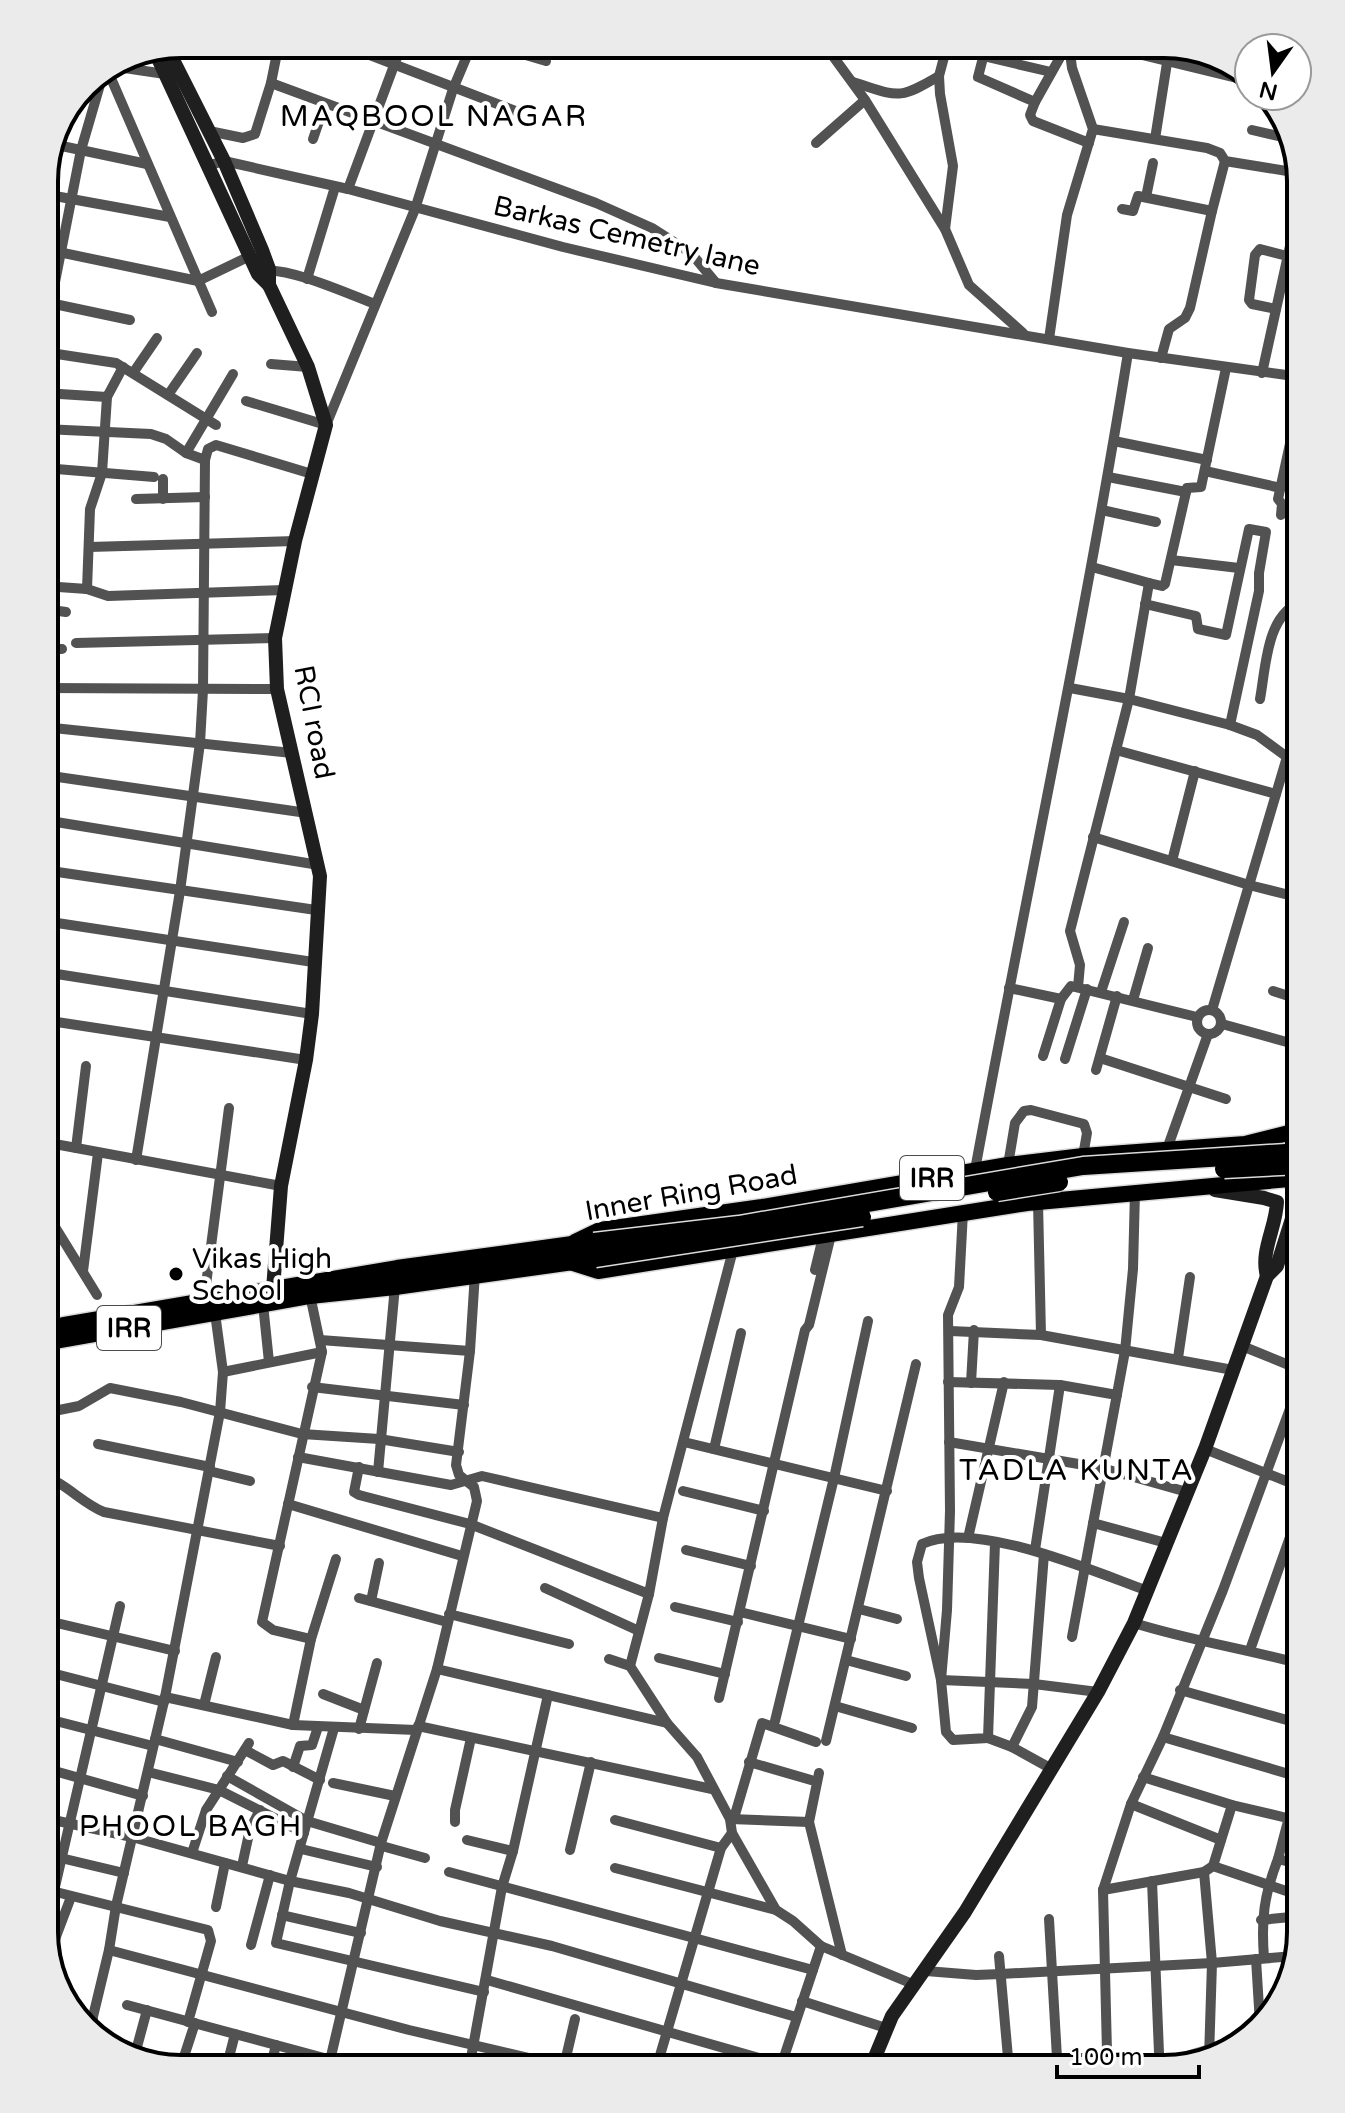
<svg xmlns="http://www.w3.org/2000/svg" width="1345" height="2113" viewBox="0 0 1345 2113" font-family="'Varela Round',sans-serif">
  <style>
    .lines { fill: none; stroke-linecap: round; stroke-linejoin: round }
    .river { stroke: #a0a0a0; stroke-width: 18 }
    .primary-casing { stroke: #dbdbdb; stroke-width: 19 }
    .highway-casing { stroke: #dbdbdb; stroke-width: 21 }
    .street { stroke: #525252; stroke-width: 10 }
    .secondary { stroke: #1f1f1f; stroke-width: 14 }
    .primary { stroke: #000; stroke-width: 16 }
    .highway { stroke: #000; stroke-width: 18 }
    .highway-bridge-casing { stroke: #dbdbdb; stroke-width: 21; stroke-linecap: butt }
    .highway-bridge { stroke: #000; stroke-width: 18 }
    .poi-dot { fill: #000; stroke: #fff; stroke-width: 3 }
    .labels { text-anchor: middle; stroke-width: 8; stroke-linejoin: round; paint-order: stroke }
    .shield { fill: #fff; stroke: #4c4c4c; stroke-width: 2 }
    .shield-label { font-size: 26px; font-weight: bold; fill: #000 }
    .street-label { font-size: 28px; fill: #000; stroke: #fff }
    .poi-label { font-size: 28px; fill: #000; stroke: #fff; text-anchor: start }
    .neighbourhood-label { font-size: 30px; letter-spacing: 2px; fill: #000; stroke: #fff }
    .rim { fill: none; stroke: #000; stroke-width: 4 }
  </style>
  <rect width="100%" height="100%" fill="#fff"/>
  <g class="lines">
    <!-- river -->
    <polyline class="river" points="1079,2069 1119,2061 1155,2066 1180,2062 1236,2045"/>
    <defs>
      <g id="primary">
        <polyline points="575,1242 600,1230 762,1207 1008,1165 1083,1156 1245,1144 1301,1130"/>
        <polyline points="570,1262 598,1271 1027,1203 1301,1178"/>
      </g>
      <g id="highway">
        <polyline points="63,1326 397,1269 594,1242"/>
        <polyline points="44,1342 310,1295 395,1286 595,1258"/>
      </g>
    </defs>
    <!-- primary casing -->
    <use href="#primary" class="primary-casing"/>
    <!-- highway casing -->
    <use href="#highway" class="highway-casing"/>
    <!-- street -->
    <g class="street">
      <polyline points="1101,45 1249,81"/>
      <polyline points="986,46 978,77 1035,102 1067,45"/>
      <polyline points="827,48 865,100 945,229 969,285 1023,333"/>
      <polyline points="512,51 546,61"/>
      <polyline points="362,52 531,117"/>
      <polyline points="983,56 1051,72"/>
      <polyline points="111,66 165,74"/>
      <polyline points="107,69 212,312"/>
      <path d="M853,82c45,14 44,19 86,-6"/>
      <polyline points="271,83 596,203 652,228 691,253 716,283"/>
      <polyline points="1035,102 1030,115 1033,121 1089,143"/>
      <polyline points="1093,129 1207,148 1220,153 1225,161 1299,173"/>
      <polyline points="1252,130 1291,139"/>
      <polyline points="209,131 243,138 255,134 271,83 277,53"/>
      <polyline points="313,139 325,104"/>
      <polyline points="1155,139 1170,44"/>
      <polyline points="816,143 865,100"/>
      <polyline points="57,145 147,164"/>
      <polyline points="207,166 224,161 348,189 563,247 716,283 1128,353 1301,377"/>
      <polyline points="348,189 399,52"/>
      <polyline points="44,194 170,217"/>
      <polyline points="1146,197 1153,163"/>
      <polyline points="1122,209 1133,211 1138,196 1212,211 1225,161"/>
      <polyline points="945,229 953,166 940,94 939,76 947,46"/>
      <polyline points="44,249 198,281 250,256"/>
      <path d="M263,272c19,-8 90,24 112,32"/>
      <polyline points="307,279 335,187"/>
      <polyline points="45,302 130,320"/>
      <polyline points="1276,309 1252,304 1249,300 1255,255 1260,249 1287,256"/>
      <polyline points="44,338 81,150 104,71"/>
      <polyline points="1049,339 1067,215 1093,129 1072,68 1069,45"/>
      <polyline points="44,352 116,363 216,425"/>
      <polyline points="1161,358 1169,329 1185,318 1190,308 1212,211"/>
      <polyline points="271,364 308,367"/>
      <polyline points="133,373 157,338"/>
      <polyline points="1262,373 1292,237 1301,234"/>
      <polyline points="44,393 107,397 123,367"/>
      <polyline points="168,395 197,353"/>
      <polyline points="246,401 326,425 415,209 453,89 469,51"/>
      <polyline points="44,429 151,434 166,439 186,453 205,460 208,449 216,445 312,474"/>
      <polyline points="1114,441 1207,460"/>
      <polyline points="186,453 233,374"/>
      <polyline points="44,468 154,477"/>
      <polyline points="1205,471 1281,488"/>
      <polyline points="1108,477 1186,492"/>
      <polyline points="136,499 205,497"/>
      <polyline points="163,499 163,479"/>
      <polyline points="1102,510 1156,522"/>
      <polyline points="1281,515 1282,504 1278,499 1301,393"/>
      <polyline points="89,547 295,541"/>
      <polyline points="1171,560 1239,568"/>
      <polyline points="1092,567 1149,583"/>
      <polyline points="44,586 87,589 108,596 284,590"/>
      <polyline points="87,589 90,509 102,473 107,397"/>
      <polyline points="1145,604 1196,616 1198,629 1226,635 1249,529 1266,532 1259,573 1259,591 1230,725"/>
      <polyline points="44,609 66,612"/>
      <polyline points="76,643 275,638"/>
      <polyline points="44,649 62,649"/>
      <polyline points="44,688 277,689"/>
      <polyline points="1070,688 1129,699 1230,725 1257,735 1287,757 1301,758"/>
      <path d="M1260,699c6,-32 6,-84 41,-97"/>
      <polyline points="44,727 292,753"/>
      <polyline points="1116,750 1276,794"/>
      <polyline points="44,775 307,813"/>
      <polyline points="44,820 319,865"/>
      <polyline points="1093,837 1249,885 1301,898"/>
      <polyline points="1172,861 1195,771"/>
      <polyline points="44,870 316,910"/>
      <polyline points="44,921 313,962"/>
      <polyline points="44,972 312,1014"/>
      <polyline points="1078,987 1080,965 1070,931 1129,699 1149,583 1162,586 1165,584 1187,488 1201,487 1226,368"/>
      <polyline points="1009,988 1061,999 1071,986 1197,1017"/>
      <polyline points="1273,991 1301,1000"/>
      <polyline points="1101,992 1124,922"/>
      <polyline points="1133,1000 1148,948"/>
      <circle cx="1209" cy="1022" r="12"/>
      <polyline points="1212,1010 1287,757"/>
      <polyline points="44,1020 306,1060"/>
      <polyline points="1222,1024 1301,1046"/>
      <polyline points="1043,1056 1061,999"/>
      <polyline points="1100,1058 1226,1099"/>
      <polyline points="1065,1059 1087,989"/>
      <polyline points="1096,1070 1117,996"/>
      <polyline points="44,1142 281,1186"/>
      <polyline points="76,1148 86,1066"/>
      <polyline points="1167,1149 1208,1034"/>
      <polyline points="136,1160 180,891 200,743 203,690 205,460"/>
      <polyline points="1008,1165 1015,1123 1024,1111 1031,1110 1084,1124 1087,1133 1083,1156"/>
      <path d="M975,1170c50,-272 109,-543 153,-817"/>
      <polyline points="1038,1202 1041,1335"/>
      <polyline points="44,1209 97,1295"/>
      <polyline points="963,1212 959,1287 948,1315 950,1511 947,1610 941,1680 1034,1684 1098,1692"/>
      <polyline points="815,1270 823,1237"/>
      <polyline points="83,1271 98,1153"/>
      <polyline points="310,1295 322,1352 262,1622 273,1630 311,1639 293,1725 416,1730"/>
      <polyline points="204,1300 229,1108"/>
      <polyline points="263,1304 269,1362"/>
      <polyline points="215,1313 223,1372 220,1412 165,1697 116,1906 109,1950 409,2030 576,2069"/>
      <polyline points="950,1331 1041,1335 1233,1370"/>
      <polyline points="320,1340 470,1351"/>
      <polyline points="1242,1346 1301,1370"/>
      <polyline points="1178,1358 1190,1277"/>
      <polyline points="223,1372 322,1352"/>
      <polyline points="948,1382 1060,1385 1117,1395"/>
      <polyline points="971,1383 974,1330"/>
      <polyline points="312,1387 464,1405"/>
      <polyline points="44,1413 79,1406 110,1388 181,1402 302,1434 379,1439 459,1452"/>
      <polyline points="684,1442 887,1491"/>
      <polyline points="949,1442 1102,1468 1187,1492"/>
      <polyline points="98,1444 210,1467"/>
      <polyline points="714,1449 741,1333"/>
      <polyline points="1205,1449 1301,1487"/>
      <polyline points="298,1457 451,1485 482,1476 663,1518"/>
      <polyline points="359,1467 354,1492 359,1495 470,1524 649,1594"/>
      <polyline points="209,1471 250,1481"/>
      <polyline points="378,1472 395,1286"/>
      <path d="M44,1477c18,3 39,27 60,35l176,34"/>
      <polyline points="683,1491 764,1511"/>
      <polyline points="288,1504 462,1556"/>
      <polyline points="1093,1523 1166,1543"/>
      <polyline points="968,1538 1004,1382"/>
      <path d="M995,1543l-7,195 -35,2 -7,-8 -5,-52 -22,-102 -2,-16 5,-18c52,-25 173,28 226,47"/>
      <polyline points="686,1550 751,1566"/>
      <polyline points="1035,1550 1060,1385"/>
      <polyline points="545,1588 639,1631"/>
      <polyline points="359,1598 447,1622"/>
      <polyline points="371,1601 379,1563"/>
      <polyline points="675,1607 738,1622"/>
      <polyline points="859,1609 897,1619"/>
      <polyline points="740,1612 851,1639"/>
      <polyline points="449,1614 569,1644"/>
      <polyline points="44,1620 175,1651"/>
      <path d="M1134,1623c54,17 112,26 167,41"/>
      <polyline points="1072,1637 1125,1351 1133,1269 1135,1192"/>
      <polyline points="311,1639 336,1559"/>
      <polyline points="1250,1650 1301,1506"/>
      <polyline points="659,1658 725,1674"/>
      <polyline points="609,1659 630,1666 667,1723 697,1757 730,1819 732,1833 776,1910 793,1921 821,1946 915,1985"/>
      <polyline points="846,1660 906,1676"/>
      <polyline points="630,1666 649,1594 663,1518 733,1250"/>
      <polyline points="437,1669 667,1723"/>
      <polyline points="44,1671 164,1702"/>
      <polyline points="1180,1690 1301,1724"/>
      <polyline points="323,1694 364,1710"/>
      <polyline points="165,1697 293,1725"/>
      <polyline points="719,1698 805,1330 809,1325 831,1235"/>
      <polyline points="204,1705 216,1657"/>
      <polyline points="835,1706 912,1728"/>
      <polyline points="44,1718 153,1746"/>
      <polyline points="775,1721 834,1478 868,1321"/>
      <polyline points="418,1726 712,1789"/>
      <polyline points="334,1728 290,1881 276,1943 484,1992"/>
      <polyline points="359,1729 377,1663"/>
      <polyline points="1163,1737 1299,1777"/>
      <polyline points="988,1738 1012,1747 1050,1768"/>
      <polyline points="155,1739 238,1762"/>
      <polyline points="826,1741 916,1364"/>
      <polyline points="1012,1747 1032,1707 1044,1554"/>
      <polyline points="245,1750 273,1765 283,1761 320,1780"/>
      <polyline points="749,1762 811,1780"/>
      <polyline points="293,1767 300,1746 312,1745 318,1727"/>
      <polyline points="44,1768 143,1796"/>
      <polyline points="148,1772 219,1790 249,1743"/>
      <polyline points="819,1773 809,1822 842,1955"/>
      <polyline points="227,1776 307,1821 381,1843"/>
      <polyline points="1143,1777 1232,1805 1287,1818"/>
      <polyline points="333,1783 395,1796"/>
      <polyline points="1131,1804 1221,1840"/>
      <polyline points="44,1818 132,1837 290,1881 349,1893 440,1921 552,1946 796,2017"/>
      <polyline points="734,1818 762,1723 816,1742"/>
      <polyline points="730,1819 809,1822"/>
      <polyline points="615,1820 721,1848"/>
      <polyline points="455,1822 455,1810 471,1738"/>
      <polyline points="467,1840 513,1851"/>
      <polyline points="382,1846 425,1858"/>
      <polyline points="301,1849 377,1867"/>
      <polyline points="570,1850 591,1762"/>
      <polyline points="192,1853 206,1810 219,1790 304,1833"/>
      <polyline points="44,1854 124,1873"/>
      <polyline points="1278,1859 1301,1772"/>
      <polyline points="242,1866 250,1829 260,1810"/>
      <polyline points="1213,1866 1232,1805"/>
      <polyline points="615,1868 776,1910"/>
      <polyline points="449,1872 813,1970"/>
      <polyline points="1204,1872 1212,1963 1209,2058"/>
      <polyline points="1152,1881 1159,2053"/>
      <polyline points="44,1889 208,1930 211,1941 188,2022"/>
      <polyline points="1103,1890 1131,1804 1163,1737 1223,1590 1301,1379"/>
      <polyline points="54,1891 120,1606"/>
      <polyline points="216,1907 225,1863"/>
      <polyline points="282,1915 361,1933"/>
      <polyline points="1049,1919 1057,2058"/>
      <polyline points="1261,1920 1301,1916"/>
      <polyline points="251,1945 270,1875"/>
      <polyline points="49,1955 71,1897"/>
      <polyline points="999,1956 1009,2069"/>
      <path d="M1264,1958c-3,-39 0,-63 14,-99l23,6"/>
      <polyline points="1256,1959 1260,2024"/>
      <polyline points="926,1971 976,1975 1001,1974 1212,1963 1294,1956"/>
      <polyline points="487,1980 797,2069"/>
      <polyline points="802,2001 886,2028"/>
      <polyline points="127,2005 365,2069"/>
      <polyline points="147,2010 137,2047 138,2051 181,2064"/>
      <polyline points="76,2013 93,2019"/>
      <polyline points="90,2029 109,1950"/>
      <polyline points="1107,2052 1103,1890 1204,1872 1213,1866 1301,1896"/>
      <polyline points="782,2063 821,1946"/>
      <polyline points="564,2066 575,2019"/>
      <polyline points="180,2069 195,2023"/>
      <polyline points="226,2069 235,2034"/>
      <polyline points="270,2069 276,2045"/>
      <polyline points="328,2069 381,1843 437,1669 477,1501 474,1487 459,1475 456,1465 470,1351 475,1273"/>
      <polyline points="469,2069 502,1887 513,1851 548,1695"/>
      <polyline points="656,2069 721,1848 732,1833"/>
    </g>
    <!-- secondary -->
    <g class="secondary">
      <polyline points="156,54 258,274 269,285"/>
      <polyline points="170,54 224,161 262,250 269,269 269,285 308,367 326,425 295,541 275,638 277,689 320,876 312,1014 306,1060 281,1186 273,1289"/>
      <path d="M1215,1190l49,8 13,4c-1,26 -17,49 -10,74"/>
      <polyline points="870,2069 892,2016 965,1912 1098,1692 1134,1623 1205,1449 1267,1276 1277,1266 1301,1190"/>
    </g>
    <!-- primary -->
    <use href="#primary" class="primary"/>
    <!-- highway -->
    <use href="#highway" class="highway"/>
    <defs>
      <g id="highway-bridge">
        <polyline points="1224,1169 1301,1165"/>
        <polyline points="997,1192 1059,1182"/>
        <polyline points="594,1242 739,1225 1083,1166 1301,1152"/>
        <polyline points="595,1258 862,1217"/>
      </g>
    </defs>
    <!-- highway-bridge casing -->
    <use href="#highway-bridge" class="highway-bridge-casing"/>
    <!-- highway-bridge -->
    <use href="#highway-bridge" class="highway-bridge"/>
  </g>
  <!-- markers -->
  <circle class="poi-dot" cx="176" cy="1274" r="8"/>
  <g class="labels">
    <!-- shield labels -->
    <g class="shield">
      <rect x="900" y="1156" width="64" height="44" rx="6"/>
      <rect x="97" y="1306" width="64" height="44" rx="6"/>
    </g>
    <g class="shield-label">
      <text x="932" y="1187">IRR</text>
      <text x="129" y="1337">IRR</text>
    </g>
    <!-- street labels -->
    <g class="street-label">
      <text transform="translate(627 235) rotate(13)" y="10">Barkas Cemetry lane</text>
      <text transform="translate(315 722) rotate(79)" y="10">RCI road</text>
      <text transform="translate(691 1192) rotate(-10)" y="10">Inner Ring Road</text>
    </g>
    <!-- poi labels -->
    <g class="poi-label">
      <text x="192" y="1268">Vikas High<tspan x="192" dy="32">School</tspan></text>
    </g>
    <!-- neighbourhood labels -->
    <g class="neighbourhood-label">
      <text x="434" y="126">MAQBOOL NAGAR</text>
      <text x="1077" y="1480">TADLA KUNTA</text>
      <text x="191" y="1836">PHOOL BAGH</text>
    </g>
  </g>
  <!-- crop -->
  <path d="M0 0H1345V2113H0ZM181 58H1164A123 123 0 0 1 1287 181V1932A123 123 0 0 1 1164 2055H181A123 123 0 0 1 58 1932V181A123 123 0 0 1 181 58Z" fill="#ebebeb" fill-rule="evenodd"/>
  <path class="rim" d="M181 58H1164A123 123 0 0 1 1287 181V1932A123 123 0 0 1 1164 2055H181A123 123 0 0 1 58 1932V181A123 123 0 0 1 181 58Z"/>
  <!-- north arrow -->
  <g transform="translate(1273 72) rotate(194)"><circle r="38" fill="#ffffff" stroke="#999999" stroke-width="2"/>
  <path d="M0-6L14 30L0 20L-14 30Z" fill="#000000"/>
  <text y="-12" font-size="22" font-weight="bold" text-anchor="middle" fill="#000000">N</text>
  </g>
  <!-- scale -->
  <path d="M1057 2065v12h142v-12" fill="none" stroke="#000000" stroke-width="4"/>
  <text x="1069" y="2065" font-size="24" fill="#000000" stroke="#ffffff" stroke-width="6" paint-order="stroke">100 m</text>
</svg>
